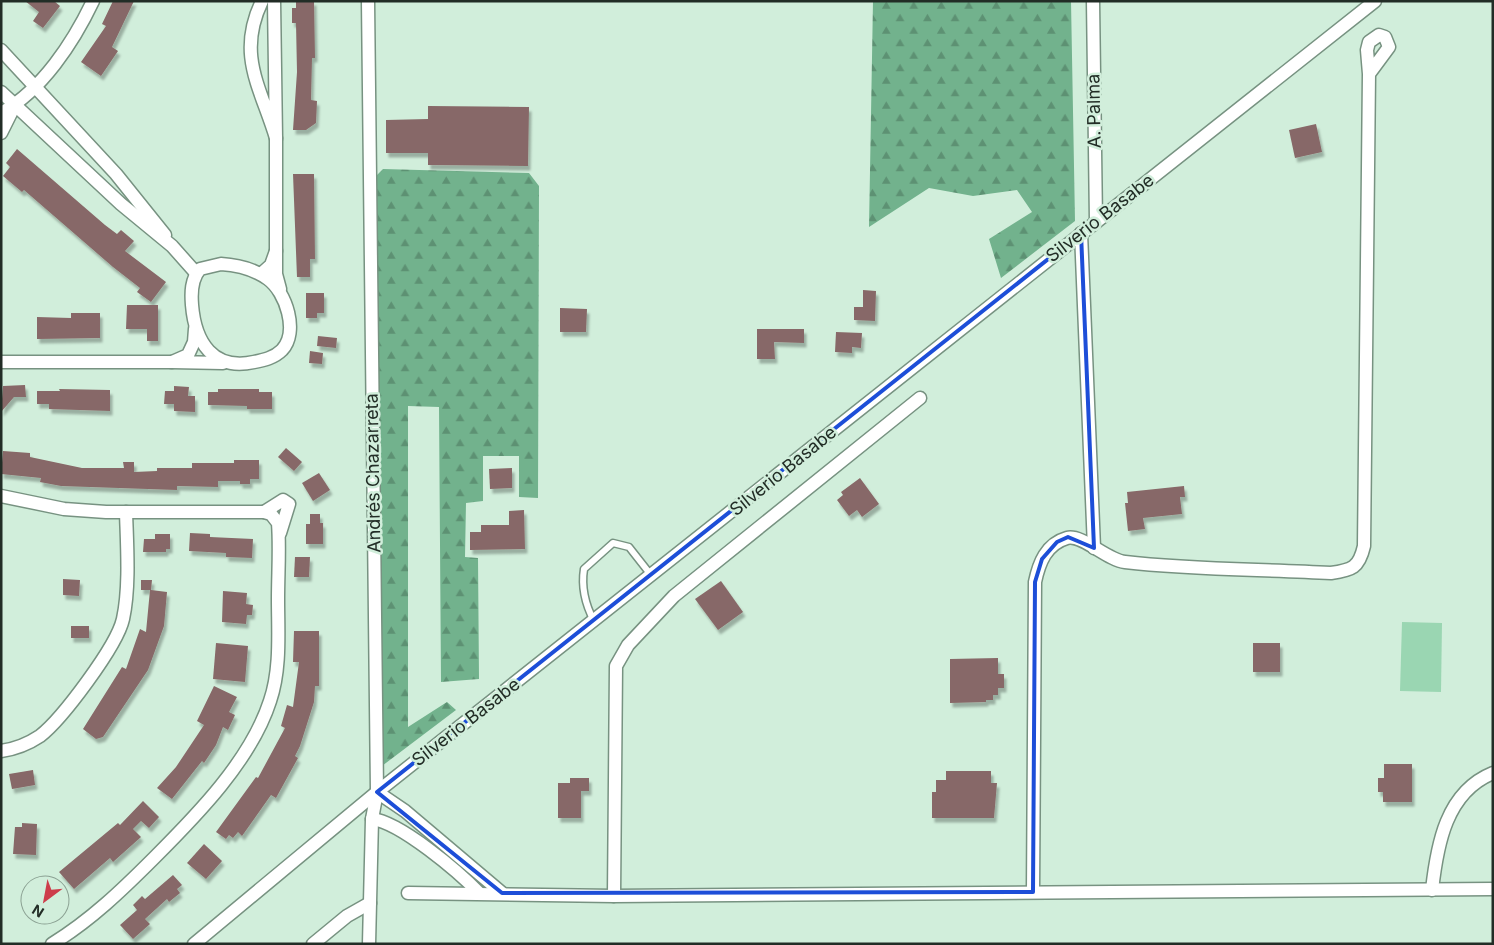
<svg xmlns="http://www.w3.org/2000/svg" width="1494" height="945" viewBox="0 0 1494 945" font-family="Inter,sans-serif">
  <style>
    .forest { fill: url(#forest-firs) }
    .pitch { fill: #9ad6b2 }
    .building { fill: #876867; filter: url(#shadow) }
    .lines { fill: none; stroke-linecap: round; stroke-linejoin: round }
    .service-casing { stroke: #779281; stroke-width: 9 }
    .minor-casing { stroke: #779281; stroke-width: 15 }
    .service { stroke: #fff; stroke-width: 6 }
    .minor { stroke: #fff; stroke-width: 12 }
    .marked { fill: none; stroke: #1d4ed8; stroke-width: 4; stroke-linejoin: round }
    .labels { text-anchor: middle; stroke-width: 5; stroke-linejoin: round; paint-order: stroke }
    .street-label { font-size: 18px; fill: #222d26; stroke: #d1eedb }
  </style>
  <defs>
    <pattern id="forest-firs" width="22" height="20" patternUnits="userSpaceOnUse" patternTransform="scale(1.25)"><rect width="22" height="20" fill="#72b28d"/><path d="M5 1l3.5 6h-7zM16 11l3.5 6h-7z" fill="#5d9173"/></pattern>
    <filter id="shadow"><feDropShadow dx="2.5" dy="4.5" stdDeviation="1" flood-color="#0004"/></filter>
  </defs>
  <rect width="100%" height="100%" fill="#d1eedb"/>
  <!-- forest -->
  <g class="forest">
    <polygon points="873,1 1071,1 1075,221 1001,278 989,239 1032,212 1017,190 973,196 929,188 869,227"/>
    <polygon points="383,169 529,173 539,186 538,498 519,497 519,456 483,456 483,501 466,503 465,557 478,558 479,679 441,682 439,407 408,406 408,727 447,702 456,710 374,772 371,181"/>
  </g>
  <!-- pitch -->
  <polygon class="pitch" points="1402,622 1442,623 1441,692 1400,691"/>
  <!-- building -->
  <g class="building">
    <polygon points="25,1 54,1 60,6 43,28 33,21 39,12"/>
    <polygon points="113,1 134,1 112,47 118,51 101,76 81,62 106,26 102,24"/>
    <polygon points="296,1 314,1 315,58 312,58 311,100 317,101 316,123 306,130 293,130 297,72 296,23 292,23 292,8 296,8"/>
    <polygon points="428,106 529,107 528,166 428,165 428,153 386,153 386,120 428,119"/>
    <polygon points="1316,124 1322,152 1295,158 1289,130"/>
    <polygon points="17,149 105,225 117,234 121,230 134,241 125,251 166,282 151,302 137,292 140,288 113,267 24,190 22,192 3,176 10,167 6,163"/>
    <polygon points="293,174 314,174 315,259 310,259 310,277 297,277"/>
    <polygon points="863,290 876,291 875,321 854,320 854,307 863,307"/>
    <polygon points="306,293 324,293 324,313 317,313 317,318 306,318"/>
    <polygon points="127,305 158,305 158,341 147,341 147,329 126,329"/>
    <polygon points="560,308 587,309 586,332 560,332"/>
    <polygon points="71,313 100,313 100,338 37,339 37,317 71,318"/>
    <polygon points="757,329 804,329 804,343 774,342 775,359 757,359"/>
    <polygon points="836,332 862,333 861,348 852,347 852,353 835,352"/>
    <polygon points="318,336 337,338 336,348 317,346"/>
    <polygon points="310,351 323,353 322,364 309,363"/>
    <polygon points="25,385 26,397 14,397 1,412 3,386"/>
    <polygon points="174,386 189,387 188,396 195,396 195,412 174,411 174,404 164,404 165,391 174,391"/>
    <polygon points="59,389 110,390 110,411 49,409 49,404 37,404 37,391 60,391"/>
    <polygon points="218,389 259,389 259,392 272,392 272,409 247,409 247,406 208,405 208,392 218,392"/>
    <polygon points="286,448 302,462 294,471 278,457"/>
    <polygon points="3,451 30,453 30,457 82,468 124,468 123,462 134,462 134,472 157,471 157,468 192,468 192,463 234,463 234,460 259,460 259,479 250,479 250,484 240,484 240,481 218,481 218,487 177,486 177,490 61,486 40,482 41,478 1,474"/>
    <polygon points="512,468 512,488 490,489 489,469"/>
    <polygon points="319,473 330,490 313,501 302,483"/>
    <polygon points="860,478 879,504 862,517 857,510 849,516 837,500 843,495 841,492"/>
    <polygon points="1184,486 1185,497 1180,497 1182,514 1143,518 1145,529 1128,531 1125,503 1128,503 1127,492"/>
    <polygon points="524,510 525,549 470,550 470,532 481,532 481,525 509,525 509,511"/>
    <polygon points="310,514 320,514 320,523 323,523 323,544 306,544 306,524 310,524"/>
    <polygon points="190,533 210,534 210,537 253,539 252,558 226,557 226,553 189,551"/>
    <polygon points="155,534 170,534 170,549 166,549 166,552 143,552 144,539 155,539"/>
    <polygon points="295,557 310,557 309,577 294,577"/>
    <polygon points="63,579 80,580 79,596 63,595"/>
    <polygon points="141,580 152,580 151,590 167,592 164,626 148,670 103,737 96,739 83,729 122,667 126,669 140,629 146,632 150,590 141,590"/>
    <polygon points="721,581 743,612 718,630 695,599"/>
    <polygon points="223,591 247,593 246,604 253,605 252,615 247,615 246,624 222,622"/>
    <rect x="71" y="626" width="18" height="12"/>
    <polygon points="294,631 319,631 319,686 315,686 314,702 300,746 295,756 298,758 276,798 271,795 242,836 238,832 233,838 229,835 226,839 216,832 256,777 258,778 285,728 281,726 287,705 293,707 299,662 293,662"/>
    <polygon points="216,643 248,646 245,682 213,679"/>
    <rect x="1253" y="643" width="27" height="29"/>
    <polygon points="998,658 998,674 1004,674 1004,688 998,688 998,695 993,695 993,700 986,700 986,702 950,703 950,659"/>
    <polygon points="214,686 237,697 229,712 235,715 228,730 223,727 216,745 204,763 202,761 172,799 157,788 176,767 204,725 197,721"/>
    <polygon points="1384,764 1412,764 1412,802 1383,802 1383,792 1378,792 1378,778 1384,778"/>
    <polygon points="33,770 35,785 12,789 9,774"/>
    <polygon points="946,771 991,771 991,783 997,783 994,818 932,818 932,792 936,792 936,780 946,780"/>
    <polygon points="570,778 589,778 589,791 581,791 581,818 558,818 558,783 570,783"/>
    <polygon points="143,801 159,817 149,828 141,821 133,829 141,837 113,862 110,858 74,889 59,872 118,823 120,825"/>
    <polygon points="22,823 37,824 36,855 13,854 15,827 22,827"/>
    <polygon points="204,844 222,861 206,879 187,863"/>
    <polygon points="173,875 182,885 177,889 180,893 169,902 167,899 145,919 150,924 133,939 120,925 137,910 133,905 142,896 145,899"/>
  </g>
  <g class="lines">
    <defs>
      <path id="service" d="M594,621c-9,-17 -13,-33 -10,-52l29,-26 16,4 22,28"/>
      <g id="minor">
        <path d="M262,1c-26,54 -1,87 14,137l-2,-137"/>
        <polyline points="368,1 377,792 372,819 369,944"/>
        <polyline points="1093,1 1096,222"/>
        <polyline points="1,50 116,174 165,235"/>
        <polyline points="1,92 121,204 172,246 196,273"/>
        <path d="M1,113c41,-23 72,-70 92,-112"/>
        <polyline points="1,133 15,105"/>
        <polyline points="276,138 276,251"/>
        <polyline points="1081,233 1094,548"/>
        <path d="M221,264c17,1 33,5 47,15 18,13 31,53 14,71 -8,8 -18,10 -28,12 -41,9 -59,-20 -62,-57 -1,-12 -1,-26 8,-36z"/>
        <polyline points="261,274 271,265 276,251 276,274 280,289"/>
        <polyline points="195,329 194,342 188,355 172,362 223,363"/>
        <polyline points="1,362 172,362"/>
        <path d="M1,496l63,13 42,3h158l7,2 7,9c2,25 0,50 0,76 0,33 3,70 -8,102 -19,59 -73,114 -116,157 -32,32 -63,62 -102,86"/>
        <polyline points="264,512 283,500 289,504 280,533"/>
        <path d="M1,751c15,-2 27,-7 39,-15 22,-17 77,-90 83,-117 7,-32 4,-74 3,-107"/>
        <polyline points="377,792 405,811 502,893"/>
        <path d="M372,819c28,3 87,53 107,74"/>
        <path d="M1432,890c5,-45 14,-98 61,-117"/>
        <path d="M1033,892l2,-310c4,-19 11,-38 32,-44 15,-4 40,22 58,24 68,8 137,7 206,11 21,-3 28,-5 33,-27l5,-472 20,-27 -4,-10 -6,-2 -10,7 -2,8 2,24"/>
        <polyline points="408,893 614,896 1493,889"/>
        <polyline points="614,896 616,666 628,645 674,596 920,398"/>
        <polyline points="194,944 377,792 1375,1"/>
        <polyline points="313,944 347,916 370,903"/>
      </g>
    </defs>
    <!-- service casing -->
    <use href="#service" class="service-casing"/>
    <!-- minor casing -->
    <use href="#minor" class="minor-casing"/>
    <!-- service -->
    <use href="#service" class="service"/>
    <!-- minor -->
    <use href="#minor" class="minor"/>
  </g>
  <!-- marked area -->
  <path class="marked" d="M1081,233l13,315 -26,-11 -11,5 -15,17 -7,23 -2,310 -531,1 -125,-101z"/>
  <g class="labels">
    <!-- street labels -->
    <g class="street-label">
      <text transform="translate(1094 111) rotate(-91)" y="6">A. Palma</text>
      <text transform="translate(1100 218) rotate(-38)" y="6">Silverio Basabe</text>
      <text transform="translate(783 471) rotate(-39)" y="6">Silverio Basabe</text>
      <text transform="translate(373 473) rotate(-91)" y="6">Andrés Chazarreta</text>
      <text transform="translate(466 722) rotate(-38)" y="6">Silverio Basabe</text>
    </g>
  </g>
  <!-- border -->
  <rect width="1494" height="945" fill="none" stroke="#222d26" stroke-width="5"/>
  <!-- north arrow -->
  <g transform="translate(45 900) rotate(212)"><circle r="24" fill="#d1eedb" stroke="#8ba193"/>
  <path d="M0-4L9 19L0 12L-9 19Z" fill="#cd3d4b"/>
  <text y="-8" font-size="14" font-weight="bold" text-anchor="middle" fill="#222d26">N</text>
  </g>
</svg>
